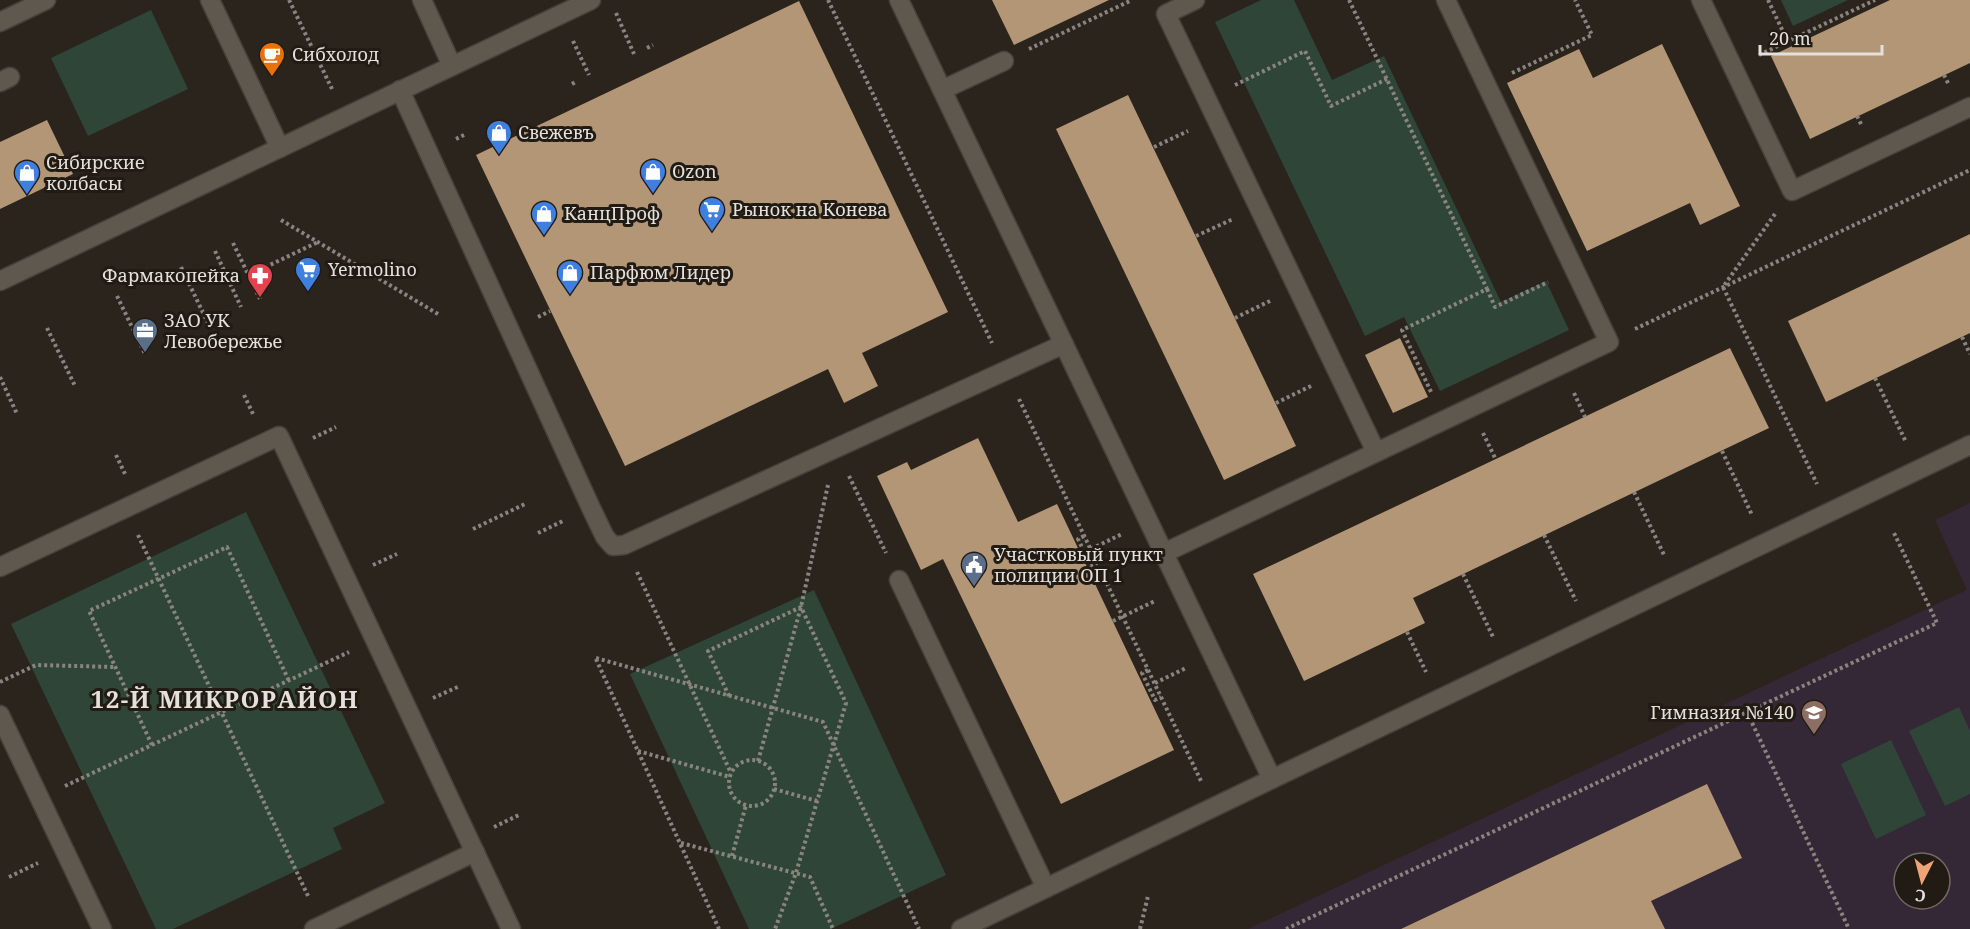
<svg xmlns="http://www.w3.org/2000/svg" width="1970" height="929" viewBox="0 0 1970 929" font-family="'Noto Serif',serif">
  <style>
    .education { fill: #352836; fill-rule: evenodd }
    .green { fill: #2e4537 }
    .building { fill: #b29676 }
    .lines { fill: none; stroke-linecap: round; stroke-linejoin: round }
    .minor-casing { stroke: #45403a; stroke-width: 21 }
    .path { stroke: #89847e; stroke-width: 4; stroke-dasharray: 3 3; stroke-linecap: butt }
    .minor { stroke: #5f584f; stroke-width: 18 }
    .labels { text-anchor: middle; stroke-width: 6; stroke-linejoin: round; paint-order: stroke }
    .poi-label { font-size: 18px; fill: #e4e0db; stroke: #211b14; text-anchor: start }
    .district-label { font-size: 24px; font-weight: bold; letter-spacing: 1.5px; fill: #e4e0db; stroke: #211b14 }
  </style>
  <rect width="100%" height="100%" fill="#2b241d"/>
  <!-- education -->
  <path class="education" d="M1970,503v426h-722l719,-339 -32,-70zM1904,863h36v36h-36z"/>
  <!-- green -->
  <g class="green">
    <polygon points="1261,0 1294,0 1332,80 1384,56 1501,302 1546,281 1569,330 1440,391 1404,317 1365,336 1215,22"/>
    <polygon points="1781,0 1848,0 1793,26"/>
    <polygon points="151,10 188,89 88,136 51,58"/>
    <polygon points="246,512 385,803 333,828 342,849 173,929 156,929 11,624"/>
    <polygon points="814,590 946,875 831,929 749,929 630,674"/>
    <polygon points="1959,707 1970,731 1970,794 1945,806 1909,731"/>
    <polygon points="1891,740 1926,815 1876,839 1841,764"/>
  </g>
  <!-- building -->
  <g class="building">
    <polygon points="992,0 1109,0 1014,45"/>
    <polygon points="1890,0 1970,0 1970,63 1810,139 1771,56"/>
    <polygon points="799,1 948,312 862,353 878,386 844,403 828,369 625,466 476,155"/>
    <polygon points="1662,44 1740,206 1700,225 1690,203 1587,251 1507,83 1579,49 1593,78"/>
    <polygon points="1128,95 1296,446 1224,480 1056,129"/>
    <polygon points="47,120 73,174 0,209 0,142"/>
    <polygon points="1970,234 1970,333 1826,402 1788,321"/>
    <polygon points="1400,338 1428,397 1393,413 1365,355"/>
    <polygon points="1730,348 1769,428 1413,598 1425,623 1304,681 1253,574"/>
    <polygon points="978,438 1018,522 1057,504 1174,750 1061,804 943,559 921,570 877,476 907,462 911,470"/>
    <polygon points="1707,784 1742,858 1651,901 1665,929 1401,929"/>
  </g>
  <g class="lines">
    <defs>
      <g id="minor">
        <polyline points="210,0 280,148"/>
        <polyline points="422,0 452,66"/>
        <polyline points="899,0 1272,779 961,929"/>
        <polyline points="1195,0 1166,14 1376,452"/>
        <polyline points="1701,0 1792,191 1970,107"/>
        <polyline points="0,22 46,0"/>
        <polyline points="0,82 10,77"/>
        <polyline points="400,90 591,508 605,537 613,546 624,545 1064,344"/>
        <polyline points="942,90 1004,61"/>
        <polyline points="0,281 591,0"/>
        <polyline points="1164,553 1609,342 1446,0"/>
        <polyline points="0,567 279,436 511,929"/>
        <polyline points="899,580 1046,888"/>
        <polyline points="0,715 102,929"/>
        <polyline points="1272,779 1970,445"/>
        <polyline points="314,929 475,852"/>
      </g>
    </defs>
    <!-- minor casing -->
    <use href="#minor" class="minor-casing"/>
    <!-- path -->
    <g class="path">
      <polyline points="289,0 332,89"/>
      <polyline points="828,0 992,343"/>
      <polyline points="1349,0 1487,289 1402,330 1432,394"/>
      <polyline points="1768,0 1788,42"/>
      <polyline points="616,13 634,54"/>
      <polyline points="573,41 589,75"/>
      <polyline points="647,48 653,45"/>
      <polyline points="1029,49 1132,0"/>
      <polyline points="1759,55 1875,0"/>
      <polyline points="1512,73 1592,35 1575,0"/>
      <polyline points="1944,75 1949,85"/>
      <polyline points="572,84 577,81"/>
      <polyline points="1235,85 1305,51 1331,106 1387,79"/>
      <polyline points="1857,116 1862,126"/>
      <polyline points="456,139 466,134"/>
      <polyline points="1154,147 1188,131"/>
      <polyline points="1775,214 1723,287 1817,484"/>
      <polyline points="281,220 438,314"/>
      <polyline points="1196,236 1233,219"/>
      <polyline points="233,243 260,299"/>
      <polyline points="215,251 241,307"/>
      <polyline points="181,267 208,323"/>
      <polyline points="249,275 318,242"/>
      <polyline points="1487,289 1495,307 1548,282"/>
      <polyline points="117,296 145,354"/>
      <polyline points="538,317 550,311"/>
      <polyline points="1235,318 1272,300"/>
      <polyline points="47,328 75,386"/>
      <polyline points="1635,329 1970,170"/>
      <polyline points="1962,337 1970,354"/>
      <polyline points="0,377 17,414"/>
      <polyline points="1875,378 1906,442"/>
      <polyline points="1574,393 1585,417"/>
      <polyline points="244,395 254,416"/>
      <polyline points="1019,399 1201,781"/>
      <polyline points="1276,403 1313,385"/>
      <polyline points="1483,433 1496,460"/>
      <polyline points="313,438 336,427"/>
      <polyline points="1722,451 1752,515"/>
      <polyline points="116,455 126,476"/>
      <polyline points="849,476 886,553"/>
      <polyline points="1634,492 1665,557"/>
      <polyline points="473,529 525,504"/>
      <polyline points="538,533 565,520"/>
      <polyline points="138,535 309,898"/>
      <polyline points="1544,535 1576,601"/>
      <polyline points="1084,536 1078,539 1091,566 1097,563"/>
      <polyline points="1091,549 1122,534"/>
      <polyline points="373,565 397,554"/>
      <polyline points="637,572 731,773"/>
      <polyline points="1463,574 1494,639"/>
      <polyline points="1113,621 1155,601"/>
      <polyline points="1407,632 1426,672"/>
      <polyline points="596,658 823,722 919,929"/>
      <polyline points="596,659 719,929"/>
      <polyline points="1148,670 1142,673 1155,700 1161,697"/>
      <polyline points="0,682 36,665 115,667"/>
      <polyline points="1155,683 1186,668"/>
      <polyline points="729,696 708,651 801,607 846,703 796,873 775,929"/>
      <polyline points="433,698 460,686"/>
      <polyline points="1747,712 1849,929"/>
      <polyline points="152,745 89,611 227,547 289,681"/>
      <polyline points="638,751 730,777"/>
      <circle cx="752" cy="783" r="23"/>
      <polyline points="758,761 801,607 828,485"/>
      <polyline points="65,786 349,652"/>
      <polyline points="774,789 817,801"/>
      <polyline points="494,827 521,814"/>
      <polyline points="681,843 810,877 833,929"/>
      <polyline points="732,856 746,805"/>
      <polyline points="9,877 38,863"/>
      <polyline points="1140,929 1148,896"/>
      <polyline points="1286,929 1937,623 1894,533"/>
    </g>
    <!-- minor -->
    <use href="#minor" class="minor"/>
  </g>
  <!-- icons -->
  <defs>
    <symbol id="cafe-pin" viewBox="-11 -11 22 30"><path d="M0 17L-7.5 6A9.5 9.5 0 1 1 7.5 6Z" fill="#e8710a" stroke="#211b14"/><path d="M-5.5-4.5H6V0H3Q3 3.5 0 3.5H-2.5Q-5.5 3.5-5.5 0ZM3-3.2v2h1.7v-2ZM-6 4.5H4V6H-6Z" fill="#fff"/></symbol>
    <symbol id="shop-pin" viewBox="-11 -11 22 30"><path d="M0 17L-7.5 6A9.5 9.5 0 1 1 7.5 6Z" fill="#3f7fe0" stroke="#211b14"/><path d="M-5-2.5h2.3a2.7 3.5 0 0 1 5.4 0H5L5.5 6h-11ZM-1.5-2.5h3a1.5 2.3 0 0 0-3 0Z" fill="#fff"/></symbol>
    <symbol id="supermarket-pin" viewBox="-11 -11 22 30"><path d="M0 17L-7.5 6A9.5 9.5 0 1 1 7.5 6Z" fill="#3f7fe0" stroke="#211b14"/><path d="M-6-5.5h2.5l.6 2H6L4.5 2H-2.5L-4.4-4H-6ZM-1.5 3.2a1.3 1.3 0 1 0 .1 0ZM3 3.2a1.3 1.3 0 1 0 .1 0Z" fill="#fff"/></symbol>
    <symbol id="pharmacy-pin" viewBox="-11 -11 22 30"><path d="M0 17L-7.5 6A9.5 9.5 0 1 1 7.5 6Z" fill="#e0444e" stroke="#211b14"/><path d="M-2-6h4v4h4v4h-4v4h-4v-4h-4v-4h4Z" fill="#fff"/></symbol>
    <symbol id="office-pin" viewBox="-11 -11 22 30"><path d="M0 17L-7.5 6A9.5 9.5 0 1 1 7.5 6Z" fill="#5c6f8a" stroke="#211b14"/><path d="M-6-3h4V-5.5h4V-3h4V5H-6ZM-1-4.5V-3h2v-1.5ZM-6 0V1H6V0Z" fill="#fff"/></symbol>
    <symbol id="civic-pin" viewBox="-11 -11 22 30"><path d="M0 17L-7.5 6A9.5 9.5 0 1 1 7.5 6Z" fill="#5c6f8a" stroke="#211b14"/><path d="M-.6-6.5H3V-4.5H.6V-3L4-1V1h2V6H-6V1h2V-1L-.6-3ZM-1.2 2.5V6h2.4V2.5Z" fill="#fff"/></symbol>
    <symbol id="school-pin" viewBox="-11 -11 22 30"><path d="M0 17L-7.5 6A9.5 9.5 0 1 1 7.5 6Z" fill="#8d6e63" stroke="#211b14"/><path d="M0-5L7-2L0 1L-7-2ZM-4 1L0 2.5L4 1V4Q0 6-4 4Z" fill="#fff"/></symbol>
  </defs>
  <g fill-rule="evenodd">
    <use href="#cafe-pin" x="257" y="40" width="30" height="40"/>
    <use href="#shop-pin" x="484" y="118" width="30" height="40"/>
    <use href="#shop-pin" x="638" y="157" width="30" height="40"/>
    <use href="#shop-pin" x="12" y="158" width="30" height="40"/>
    <use href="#supermarket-pin" x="697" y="195" width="30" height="40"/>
    <use href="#shop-pin" x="529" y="199" width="30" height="40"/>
    <use href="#supermarket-pin" x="293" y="255" width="30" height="40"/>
    <use href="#shop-pin" x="555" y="258" width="30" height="40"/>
    <use href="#pharmacy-pin" x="245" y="261" width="30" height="40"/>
    <use href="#office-pin" x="130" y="316" width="30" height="40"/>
    <use href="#civic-pin" x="959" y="550" width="30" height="40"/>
    <use href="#school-pin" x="1799" y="698" width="30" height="40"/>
  </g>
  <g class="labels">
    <!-- poi labels -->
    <g class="poi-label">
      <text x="292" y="61">Сибхолод</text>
      <text x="518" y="139">Свежевъ</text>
      <text x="46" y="169">Сибирские<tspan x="46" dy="21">колбасы</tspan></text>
      <text x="672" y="178">Ozon</text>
      <text x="732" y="216">Рынок на Конева</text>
      <text x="564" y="220">КанцПроф</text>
      <text x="328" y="276">Yermolino</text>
      <text x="590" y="279">Парфюм Лидер</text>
      <text x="240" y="282" text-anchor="end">Фармакопейка</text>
      <text x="164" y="327">ЗАО УК<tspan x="164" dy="21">Левобережье</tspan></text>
      <text x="994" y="561">Участковый пункт<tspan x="994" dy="21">полиции ОП 1</tspan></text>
      <text x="1794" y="719" text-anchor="end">Гимназия №140</text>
    </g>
    <!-- district labels -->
    <g class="district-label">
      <text x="225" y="708">12-Й МИКРОРАЙОН</text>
    </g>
  </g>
  <!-- north arrow -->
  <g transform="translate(1922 881) rotate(186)"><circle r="28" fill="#211b14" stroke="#6f6a64" stroke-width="1.5"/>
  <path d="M0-4.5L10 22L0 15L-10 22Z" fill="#efa377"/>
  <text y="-9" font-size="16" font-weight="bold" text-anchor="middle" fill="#e4e0db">С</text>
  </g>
  <!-- scale -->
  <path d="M1760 45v9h122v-9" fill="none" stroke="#e4e0db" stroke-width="3"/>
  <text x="1769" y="45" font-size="18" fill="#e4e0db" stroke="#211b14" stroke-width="4.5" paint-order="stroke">20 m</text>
</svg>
